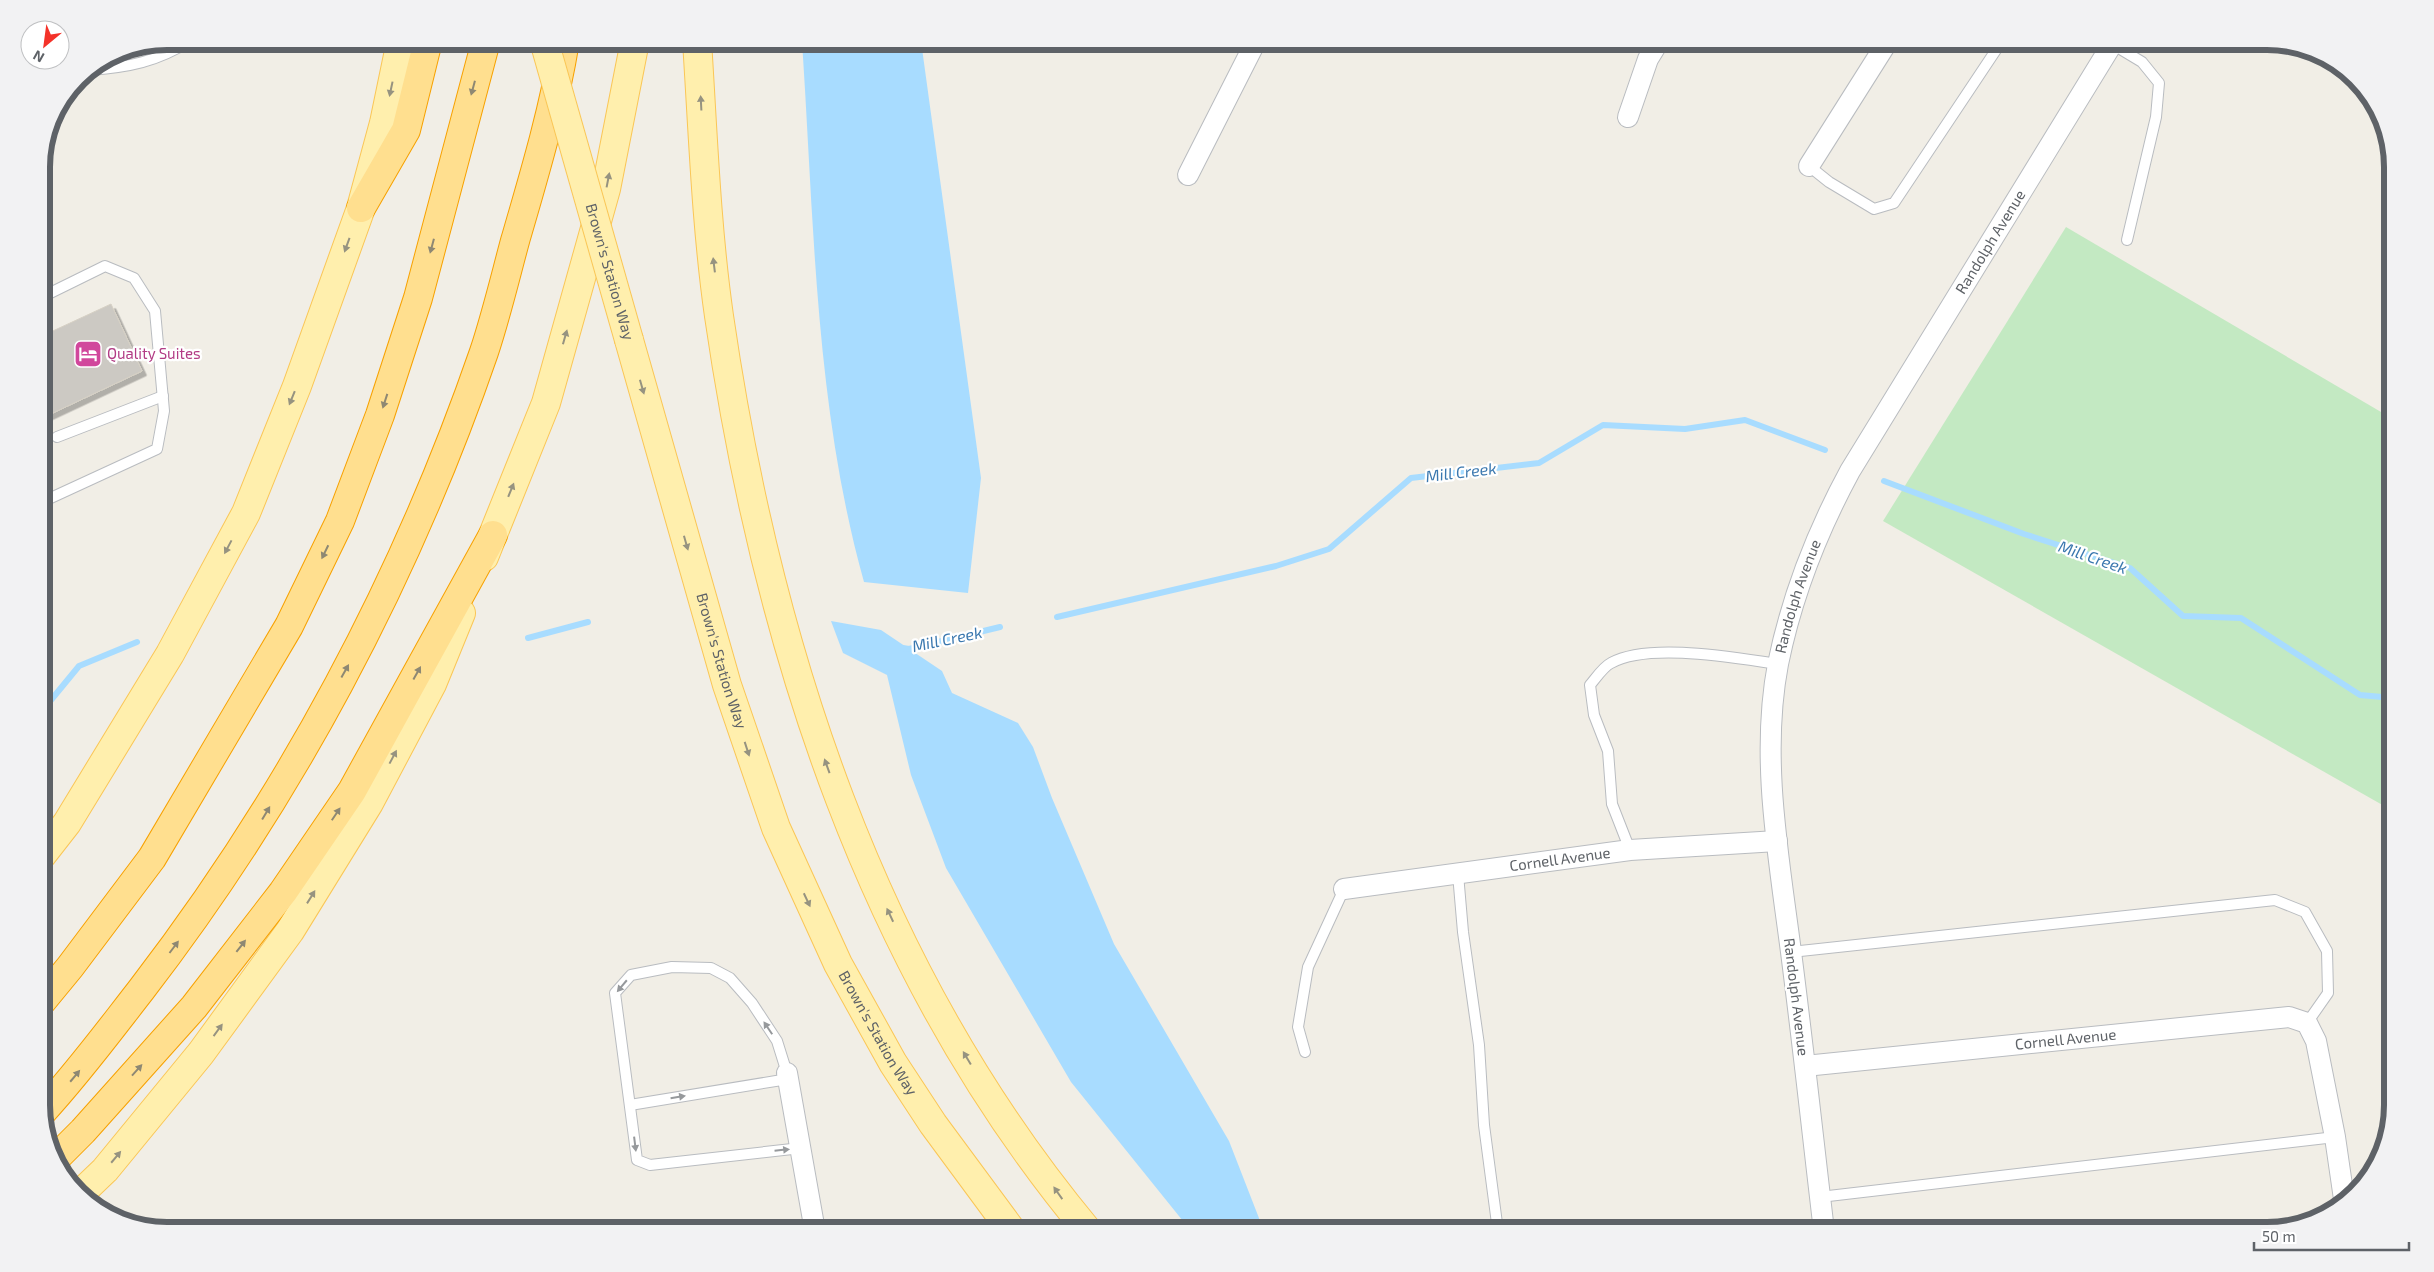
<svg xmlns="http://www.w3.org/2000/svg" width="2434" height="1272" viewBox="0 0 2434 1272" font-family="'Exo 2',sans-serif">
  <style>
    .green { fill: #c3e9c2 }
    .water { fill: #a8dcff }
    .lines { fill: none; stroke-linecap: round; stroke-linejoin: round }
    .stream { stroke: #a8dcff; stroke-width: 6 }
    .building { fill: #ccc9c3; stroke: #d6d0c4; filter: url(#shadow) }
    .lane-casing { stroke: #b9bcc0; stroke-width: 12 }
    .street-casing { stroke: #b9bcc0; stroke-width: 22 }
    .primary-casing { stroke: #fac656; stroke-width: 30 }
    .highway-casing { stroke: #f7a100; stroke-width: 30 }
    .lane { stroke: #fff; stroke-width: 10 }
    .street { stroke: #fff; stroke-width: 20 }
    .primary { stroke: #ffefad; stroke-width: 28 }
    .highway { stroke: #ffdf8f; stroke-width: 28 }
    .primary-bridge-casing { stroke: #fac656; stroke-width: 30; stroke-linecap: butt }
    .primary-bridge { stroke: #ffefad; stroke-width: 28 }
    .oneway { fill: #8e8873 }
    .oneway2 { fill: #969380 }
    .oneway3 { fill: #96999c }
    .labels { text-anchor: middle; stroke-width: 4.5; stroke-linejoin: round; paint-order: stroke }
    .street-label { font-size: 15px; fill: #5e6267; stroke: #fff }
    .hotel-label { font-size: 15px; fill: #b23c85; stroke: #fff; text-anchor: start }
    .water-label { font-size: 16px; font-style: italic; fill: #3b78af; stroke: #fff }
    .rim { fill: none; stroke: #5e6267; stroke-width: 6 }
  </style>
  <defs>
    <filter id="shadow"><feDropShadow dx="4.5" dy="4.5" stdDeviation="0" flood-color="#0004"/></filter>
  </defs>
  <rect width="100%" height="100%" fill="#f1eee6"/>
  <!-- green -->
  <polygon class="green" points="2066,227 2393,419 2393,811 1883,521"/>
  <!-- water -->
  <g class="water">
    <path d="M802,41h119l60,437 -13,115 -104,-11c-49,-175 -50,-360 -62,-541z"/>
    <polygon points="831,621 881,630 942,671 952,693 1018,723 1033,747 1052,798 1114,944 1229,1141 1264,1231 1191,1231 1071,1082 946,868 911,775 887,675 843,653"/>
  </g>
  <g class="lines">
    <!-- stream -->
    <g class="stream">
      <polyline points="1884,481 2024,534 2130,568 2183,616 2241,618 2360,695 2393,698"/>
      <polyline points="1057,617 1276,566 1329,549 1411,478 1539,463 1603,425 1685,429 1745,420 1825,450"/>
      <polyline points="528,638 588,622"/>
      <polyline points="903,648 909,649 1000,627"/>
      <polyline points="42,711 79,666 137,642"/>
    </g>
  </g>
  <!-- building -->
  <polygon class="building" points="111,304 142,371 42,418 42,336"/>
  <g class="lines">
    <defs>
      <g id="lane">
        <polyline points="1787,43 1788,41"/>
        <polyline points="2112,44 2142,62 2159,83 2156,117 2127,240"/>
        <path d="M91,70c38,-3 65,-8 99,-29"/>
        <polyline points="1809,166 1829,182 1874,209 1894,203 2002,41"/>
        <polyline points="42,297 105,266 134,278 155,311 164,411 157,449 42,502"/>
        <polyline points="57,437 163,396"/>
        <path d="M1630,850l-18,-46 -4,-53 -14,-36 -4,-30c6,-7 13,-18 21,-22 38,-21 124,-5 167,1"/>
        <polyline points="1458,874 1463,932 1479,1045 1484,1125 1498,1231"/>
        <polyline points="1791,952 2275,900 2305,912 2327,951 2328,993 2307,1023"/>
        <polyline points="1305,1052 1298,1027 1308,967 1344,889"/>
        <polyline points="787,1073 777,1041 752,1003 730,978 711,968 672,967 631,975 615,993 637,1160 650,1165 801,1148"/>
        <polyline points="630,1105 788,1079"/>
        <polyline points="1820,1197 2335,1137"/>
      </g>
      <g id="street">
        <polyline points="1628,117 1648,59 1659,41"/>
        <polyline points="1809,166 1888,41"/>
        <polyline points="1188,175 1256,41"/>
        <path id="s1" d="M1344,889l286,-39 147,-9"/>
        <path id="s2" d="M1805,1066l484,-49 18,6 9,18 19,96 9,62"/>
        <polyline points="787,1073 815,1231"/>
        <path id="s3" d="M1824,1231c-11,-93 -21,-186 -33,-279 -12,-94 -31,-194 -13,-288 14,-69 39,-132 72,-193l264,-430"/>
      </g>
      <g id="primary">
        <path d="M697,41c6,92 9,184 22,275 48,330 152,655 369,915"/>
        <path id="s4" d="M629,340l98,345 49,143 62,136 55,99 40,61 79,107"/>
        <polyline points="484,557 546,403 606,189 635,41"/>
        <polyline points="42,855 67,823 170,654 246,513 297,386 361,208 384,123 401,41"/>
        <polyline points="82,1192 105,1170 201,1053 290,931 369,803 432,684 461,613"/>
      </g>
      <g id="highway">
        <polyline points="361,208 406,130 428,41"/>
        <polyline points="42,1001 70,967 152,858 289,626 340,521 380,415 418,298 486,41"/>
        <path d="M42,1112c36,-39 67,-81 99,-122 148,-192 264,-409 343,-638 12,-36 21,-74 31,-111 19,-65 39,-132 50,-200"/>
        <polyline points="57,1157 83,1131 194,1007 283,892 352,791 493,535"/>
      </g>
    </defs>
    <!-- lane casing -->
    <use href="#lane" class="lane-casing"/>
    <!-- street casing -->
    <use href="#street" class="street-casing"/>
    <!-- primary casing -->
    <use href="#primary" class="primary-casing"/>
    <!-- highway casing -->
    <use href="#highway" class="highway-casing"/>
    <!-- lane -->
    <use href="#lane" class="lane"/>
    <!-- street -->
    <use href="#street" class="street"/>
    <!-- primary -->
    <use href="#primary" class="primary"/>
    <!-- highway -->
    <use href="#highway" class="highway"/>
    <defs>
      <g id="primary-bridge">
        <path id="s5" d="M544,41l85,299"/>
      </g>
    </defs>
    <!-- primary-bridge casing -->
    <use href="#primary-bridge" class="primary-bridge-casing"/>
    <!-- primary-bridge -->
    <use href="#primary-bridge" class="primary-bridge"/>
  </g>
  <!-- one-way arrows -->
  <defs><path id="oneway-solid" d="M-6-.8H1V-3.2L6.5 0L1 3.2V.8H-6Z" transform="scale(1.25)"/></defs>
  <g class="oneway">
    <use href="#oneway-solid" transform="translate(473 88) rotate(105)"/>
    <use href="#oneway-solid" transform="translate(432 246) rotate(105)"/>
    <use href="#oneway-solid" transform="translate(385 401) rotate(108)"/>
    <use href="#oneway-solid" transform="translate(325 552) rotate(116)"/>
    <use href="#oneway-solid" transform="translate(345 671) rotate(-61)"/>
    <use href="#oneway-solid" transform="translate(417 673) rotate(-61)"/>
    <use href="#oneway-solid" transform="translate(266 813) rotate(-59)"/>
    <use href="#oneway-solid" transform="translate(336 814) rotate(-56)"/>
    <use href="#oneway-solid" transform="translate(241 946) rotate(-52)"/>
    <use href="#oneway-solid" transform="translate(174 947) rotate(-53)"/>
    <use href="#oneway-solid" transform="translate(137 1070) rotate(-48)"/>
    <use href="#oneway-solid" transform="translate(75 1076) rotate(-50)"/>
  </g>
  <g class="oneway2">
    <use href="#oneway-solid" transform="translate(391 89) rotate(102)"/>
    <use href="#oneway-solid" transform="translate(701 103) rotate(-93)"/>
    <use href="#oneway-solid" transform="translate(608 180) rotate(-79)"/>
    <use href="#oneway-solid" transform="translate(347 245) rotate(110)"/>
    <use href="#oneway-solid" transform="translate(714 265) rotate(-97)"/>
    <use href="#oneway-solid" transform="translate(565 337) rotate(-74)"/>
    <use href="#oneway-solid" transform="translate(642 387) rotate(74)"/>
    <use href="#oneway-solid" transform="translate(292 398) rotate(112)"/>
    <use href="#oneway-solid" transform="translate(511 490) rotate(-68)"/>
    <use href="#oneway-solid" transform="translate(686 543) rotate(74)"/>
    <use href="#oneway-solid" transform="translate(228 547) rotate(118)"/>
    <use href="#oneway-solid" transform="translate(747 749) rotate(72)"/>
    <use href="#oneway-solid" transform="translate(393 757) rotate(-62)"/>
    <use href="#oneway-solid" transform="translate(827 766) rotate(-110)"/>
    <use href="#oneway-solid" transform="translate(311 897) rotate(-58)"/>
    <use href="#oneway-solid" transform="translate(807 900) rotate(65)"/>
    <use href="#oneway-solid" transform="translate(890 915) rotate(-115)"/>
    <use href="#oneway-solid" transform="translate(218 1030) rotate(-54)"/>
    <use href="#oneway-solid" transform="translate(967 1058) rotate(-121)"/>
    <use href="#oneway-solid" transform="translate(116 1157) rotate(-50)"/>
    <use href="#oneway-solid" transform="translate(1058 1193) rotate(-125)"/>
  </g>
  <g class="oneway3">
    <use href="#oneway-solid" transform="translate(622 986) rotate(130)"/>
    <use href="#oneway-solid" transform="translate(768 1028) rotate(-124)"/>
    <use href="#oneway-solid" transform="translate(678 1097) rotate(-9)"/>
    <use href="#oneway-solid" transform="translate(635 1144) rotate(83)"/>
    <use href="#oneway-solid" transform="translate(782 1150) rotate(-6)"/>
  </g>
  <!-- icons -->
  <defs>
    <symbol id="hotel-square" viewBox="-11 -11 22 22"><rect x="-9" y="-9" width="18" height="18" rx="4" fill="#d1479c" stroke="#fff"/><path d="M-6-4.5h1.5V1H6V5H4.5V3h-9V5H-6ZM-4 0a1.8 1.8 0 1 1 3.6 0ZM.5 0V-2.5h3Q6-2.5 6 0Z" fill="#fff"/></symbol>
  </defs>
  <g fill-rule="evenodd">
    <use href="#hotel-square" x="72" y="338" width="32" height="32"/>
  </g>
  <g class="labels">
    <!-- street labels -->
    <g class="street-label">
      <text dy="5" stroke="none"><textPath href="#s3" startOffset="1046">Randolph Avenue</textPath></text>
      <text dy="5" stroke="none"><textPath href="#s5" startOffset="240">Brown's Station Way</textPath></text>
      <text dy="5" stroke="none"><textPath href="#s3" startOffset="641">Randolph Avenue</textPath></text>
      <text dy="5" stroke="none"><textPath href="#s4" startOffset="334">Brown's Station Way</textPath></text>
      <text dy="5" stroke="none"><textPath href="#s1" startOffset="218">Cornell Avenue</textPath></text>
      <text transform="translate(1796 997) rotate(83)" y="5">Randolph Avenue</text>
      <text dy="5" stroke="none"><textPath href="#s4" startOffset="739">Brown's Station Way</textPath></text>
      <text dy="5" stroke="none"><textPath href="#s2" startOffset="262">Cornell Avenue</textPath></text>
    </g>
    <!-- hotel labels -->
    <g class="hotel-label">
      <text x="107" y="359">Quality Suites</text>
    </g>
    <!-- water labels -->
    <g class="water-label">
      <text transform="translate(1461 472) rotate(-7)" y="6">Mill Creek</text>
      <text transform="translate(2093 557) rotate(19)" y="6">Mill Creek</text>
      <text transform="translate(947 639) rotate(-12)" y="6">Mill Creek</text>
    </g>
  </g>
  <!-- crop -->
  <path d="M0 0H2434V1272H0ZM167 50H2267A117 117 0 0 1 2384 167V1105A117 117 0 0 1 2267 1222H167A117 117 0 0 1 50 1105V167A117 117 0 0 1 167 50Z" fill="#f2f2f3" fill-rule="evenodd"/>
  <path class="rim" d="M167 50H2267A117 117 0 0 1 2384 167V1105A117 117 0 0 1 2267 1222H167A117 117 0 0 1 50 1105V167A117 117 0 0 1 167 50Z"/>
  <!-- north arrow -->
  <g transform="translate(45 45) rotate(209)"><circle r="24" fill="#ffffff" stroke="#bfc0c2"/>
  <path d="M0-4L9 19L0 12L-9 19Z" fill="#f43229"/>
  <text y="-8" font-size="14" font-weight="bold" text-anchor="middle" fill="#5e6267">N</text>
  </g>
  <!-- scale -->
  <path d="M2254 1242v8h155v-8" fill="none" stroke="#5e6267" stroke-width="2.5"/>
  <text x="2262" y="1242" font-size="15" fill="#5e6267" stroke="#ffffff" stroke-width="4" paint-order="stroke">50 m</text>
</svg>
